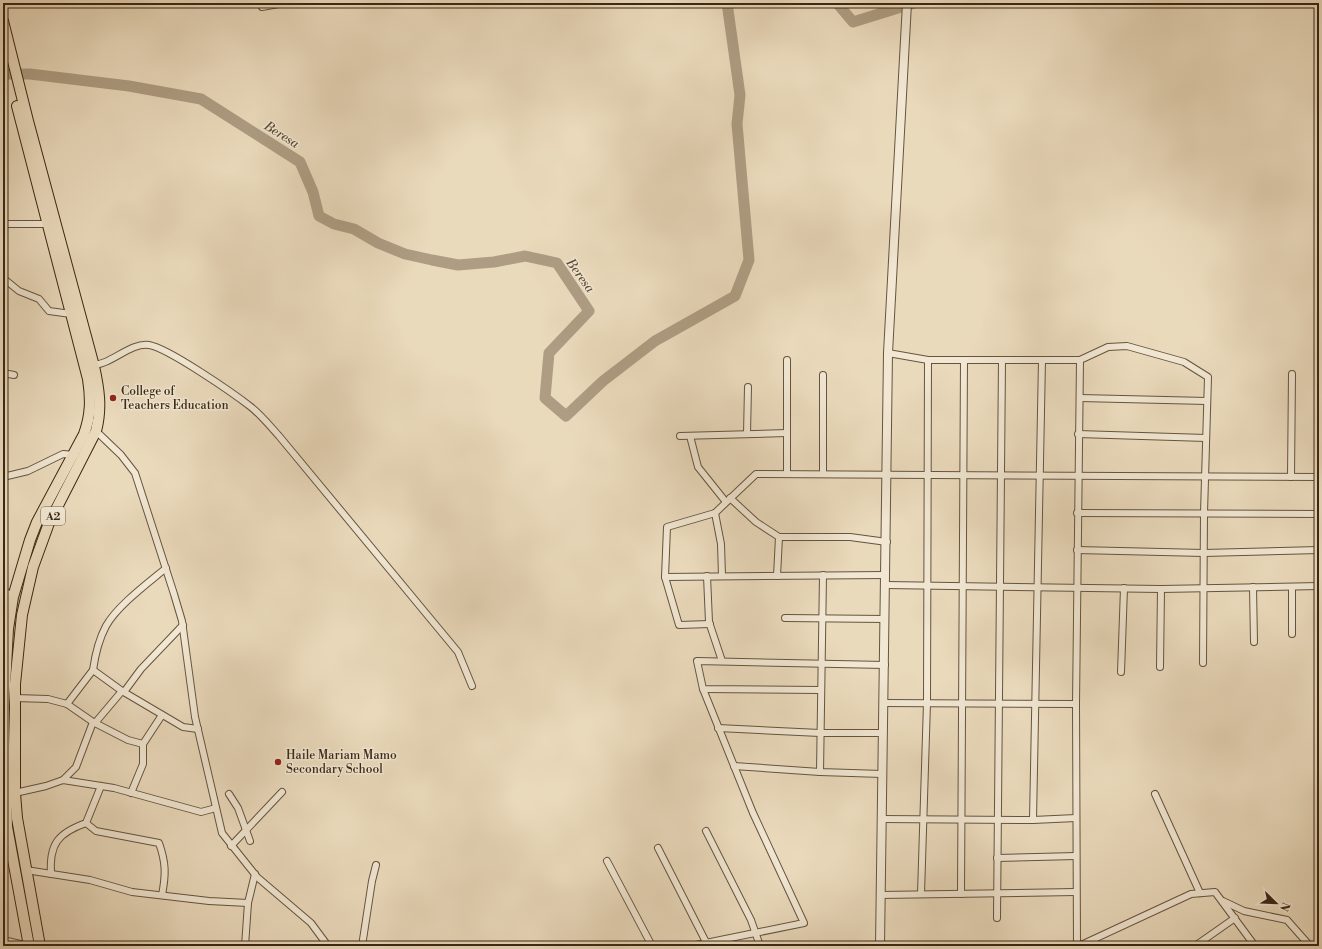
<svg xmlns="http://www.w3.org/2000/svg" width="1322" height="949" viewBox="0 0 1322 949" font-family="'Libre Bodoni',serif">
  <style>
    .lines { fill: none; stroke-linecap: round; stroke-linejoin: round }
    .river { stroke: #ae9d83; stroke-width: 11 }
    .minor-casing { stroke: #66543e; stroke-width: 8 }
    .tertiary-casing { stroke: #66543e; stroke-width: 10 }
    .trunk-casing { stroke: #3a2714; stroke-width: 12 }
    .minor { stroke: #f1e7d3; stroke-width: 6 }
    .tertiary { stroke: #f1e7d3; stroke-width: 8 }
    .trunk { stroke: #eadabc; stroke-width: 10 }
    .poi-dot { fill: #8f2418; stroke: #f1e7d3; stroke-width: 1.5 }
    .labels { text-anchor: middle; stroke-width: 3; stroke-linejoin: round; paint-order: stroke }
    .shield { fill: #f1e7d3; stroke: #71614d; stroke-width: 1 }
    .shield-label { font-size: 11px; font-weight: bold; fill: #3a2714 }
    .poi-label { font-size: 12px; fill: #3a2714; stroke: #f1e7d3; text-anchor: start }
    .water-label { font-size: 13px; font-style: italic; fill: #5d4a35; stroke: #f1e7d3 }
  </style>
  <rect width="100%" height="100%" fill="#eadabc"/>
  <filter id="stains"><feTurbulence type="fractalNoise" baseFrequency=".005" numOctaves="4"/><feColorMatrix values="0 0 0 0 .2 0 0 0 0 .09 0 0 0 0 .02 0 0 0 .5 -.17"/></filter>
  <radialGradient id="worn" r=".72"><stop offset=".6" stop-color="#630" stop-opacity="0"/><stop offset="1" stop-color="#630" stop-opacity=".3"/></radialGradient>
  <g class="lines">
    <!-- river -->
    <g class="river">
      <polyline points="837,3 853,22 914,3"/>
      <polyline points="3,74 30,74 129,86 201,99 300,162 313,192 319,216 334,224 354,229 378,243 405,254 432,260 458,265 494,262 525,256 557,263 589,311 549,353 545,398 566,416 603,381 655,341 735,296 749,260 737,124 740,95 727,3"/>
    </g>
    <defs>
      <g id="minor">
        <polyline points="3,3 6,3"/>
        <polyline points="262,7 284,3"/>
        <polyline points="3,224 50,224"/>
        <polyline points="3,278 19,291 39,299 49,311 71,314"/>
        <polyline points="888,353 928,360 1080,360 1076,704 1077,946"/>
        <polyline points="787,360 787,474"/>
        <polyline points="1080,360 1108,347 1127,346 1184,362 1208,377 1204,513 1203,663"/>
        <path d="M91,365c19,1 39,-23 58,-20 19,3 84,48 102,62 10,8 19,19 28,29l179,216 14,34"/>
        <polyline points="3,373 14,375"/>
        <polyline points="1080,398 1207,401"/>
        <polyline points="96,431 121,455 135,473 174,594 182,621 195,717 222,833 257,877 311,923 328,946"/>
        <polyline points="747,434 748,387"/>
        <polyline points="1078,434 1206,438"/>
        <polyline points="680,436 787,433"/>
        <polyline points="690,436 698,467 726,502"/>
        <polyline points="823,474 823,375"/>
        <polyline points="3,477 28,471 63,454 75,455"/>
        <polyline points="1291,477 1292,374"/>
        <polyline points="730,498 756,522 779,537"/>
        <polyline points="715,513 721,544 722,576"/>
        <polyline points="1077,513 1319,514"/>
        <polyline points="1077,550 1204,553 1319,550"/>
        <polyline points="886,575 665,577 667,527 715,513 756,474 1319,477"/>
        <polyline points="707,576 709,622 722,661"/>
        <polyline points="777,576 779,537 850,537 887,542"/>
        <polyline points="665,577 679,625 710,624"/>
        <polyline points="886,585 1161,589 1319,586"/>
        <polyline points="1253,587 1254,642"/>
        <polyline points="3,590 13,597"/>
        <polyline points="785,618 885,619"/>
        <polyline points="1292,634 1292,587"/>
        <polyline points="1160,667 1161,589"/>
        <path d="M93,670c2,-14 6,-31 13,-44 11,-20 42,-43 60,-58"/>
        <polyline points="1121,672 1124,588"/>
        <polyline points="821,690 703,689 697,661 885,665"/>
        <polyline points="122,691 183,727 198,729"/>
        <polyline points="124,692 141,669 183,625"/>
        <polyline points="15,698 48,699 67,704 93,722 76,767 63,780"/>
        <polyline points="884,703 1076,704"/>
        <polyline points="67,704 93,670 122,691 95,723"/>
        <polyline points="93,722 128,740 143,744 143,764 131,793"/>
        <polyline points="718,728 820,733 883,733"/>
        <polyline points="143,744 162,715"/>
        <polyline points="734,766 820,772 882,774"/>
        <polyline points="820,772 823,575"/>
        <polyline points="15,793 46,786 63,780 114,788 201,812 216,808"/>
        <polyline points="229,794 238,808 250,841"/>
        <polyline points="1155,794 1200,893"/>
        <polyline points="881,819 1033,820 1076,818"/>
        <polyline points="1033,820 1042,360"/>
        <path d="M86,823l10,8 63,12c7,20 7,31 3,52"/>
        <polyline points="706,831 751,920 760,946"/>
        <polyline points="231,846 282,792"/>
        <polyline points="658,848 708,946"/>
        <polyline points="997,858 1076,856"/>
        <polyline points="607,861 652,946"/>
        <polyline points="26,870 90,880 132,892 209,901 248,903 255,874"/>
        <path d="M51,874c-2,-30 7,-41 35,-51l15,-37"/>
        <polyline points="921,894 927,703 928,360"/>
        <polyline points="961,894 964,360"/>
        <polyline points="880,895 1076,892"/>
        <polyline points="1223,901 1244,911 1287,920 1310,946"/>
        <polyline points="997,918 1002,360"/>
        <polyline points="3,940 29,946"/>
        <polyline points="245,946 248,903"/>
        <polyline points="362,946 372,881 376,865"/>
        <polyline points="691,946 804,923 753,813 703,689"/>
        <polyline points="1079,946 1191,894 1215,892 1255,946"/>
        <polyline points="1195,946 1235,918"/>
      </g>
      <polyline id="tertiary" points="880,946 888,353 907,3"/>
      <g id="trunk">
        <path d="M3,21l25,100 66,245c5,23 8,42 2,65l-47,92 -16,44 -11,48 -7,69v109l2,25 23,128"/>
        <path d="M17,106l71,273c3,20 3,36 -4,55l-47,88 -7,18 -17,57 -5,32 -4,77 3,121 22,119"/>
      </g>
    </defs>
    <!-- minor casing -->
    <use href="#minor" class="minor-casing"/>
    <!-- tertiary casing -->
    <use href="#tertiary" class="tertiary-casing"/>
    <!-- trunk casing -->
    <use href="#trunk" class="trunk-casing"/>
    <!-- minor -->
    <use href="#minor" class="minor"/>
    <!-- tertiary -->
    <use href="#tertiary" class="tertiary"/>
    <!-- trunk -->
    <use href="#trunk" class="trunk"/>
  </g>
  <!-- markers -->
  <g class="poi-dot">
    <circle cx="113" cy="398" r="4"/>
    <circle cx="278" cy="762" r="4"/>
  </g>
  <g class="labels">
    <!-- shield labels -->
    <rect class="shield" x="41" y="507" width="24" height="18" rx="3"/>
    <g class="shield-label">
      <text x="53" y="520">A2</text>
    </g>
    <!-- poi labels -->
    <g class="poi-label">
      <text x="121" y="395">College of<tspan x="121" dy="14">Teachers Education</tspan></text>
      <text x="286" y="759">Haile Mariam Mamo<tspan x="286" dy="14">Secondary School</tspan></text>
    </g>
    <!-- water labels -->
    <g class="water-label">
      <text transform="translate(282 134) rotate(32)" y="5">Beresa</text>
      <text transform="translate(581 275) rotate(54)" y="5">Beresa</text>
    </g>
  </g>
  <!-- margin -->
  <rect width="1322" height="949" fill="none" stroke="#eadabc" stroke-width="16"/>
  <rect x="4" y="4" width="1314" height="941" fill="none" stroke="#3a2714" stroke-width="2"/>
  <rect x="8" y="8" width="1306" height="933" fill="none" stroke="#3a2714"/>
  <!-- north arrow -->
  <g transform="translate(1276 903) rotate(113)" stroke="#f1e7d3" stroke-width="3" paint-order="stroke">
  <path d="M0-3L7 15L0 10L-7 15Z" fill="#3a2714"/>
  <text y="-6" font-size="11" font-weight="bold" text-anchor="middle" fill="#3a2714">N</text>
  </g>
  <rect width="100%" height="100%" filter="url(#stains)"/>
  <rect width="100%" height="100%" fill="url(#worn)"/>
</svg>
